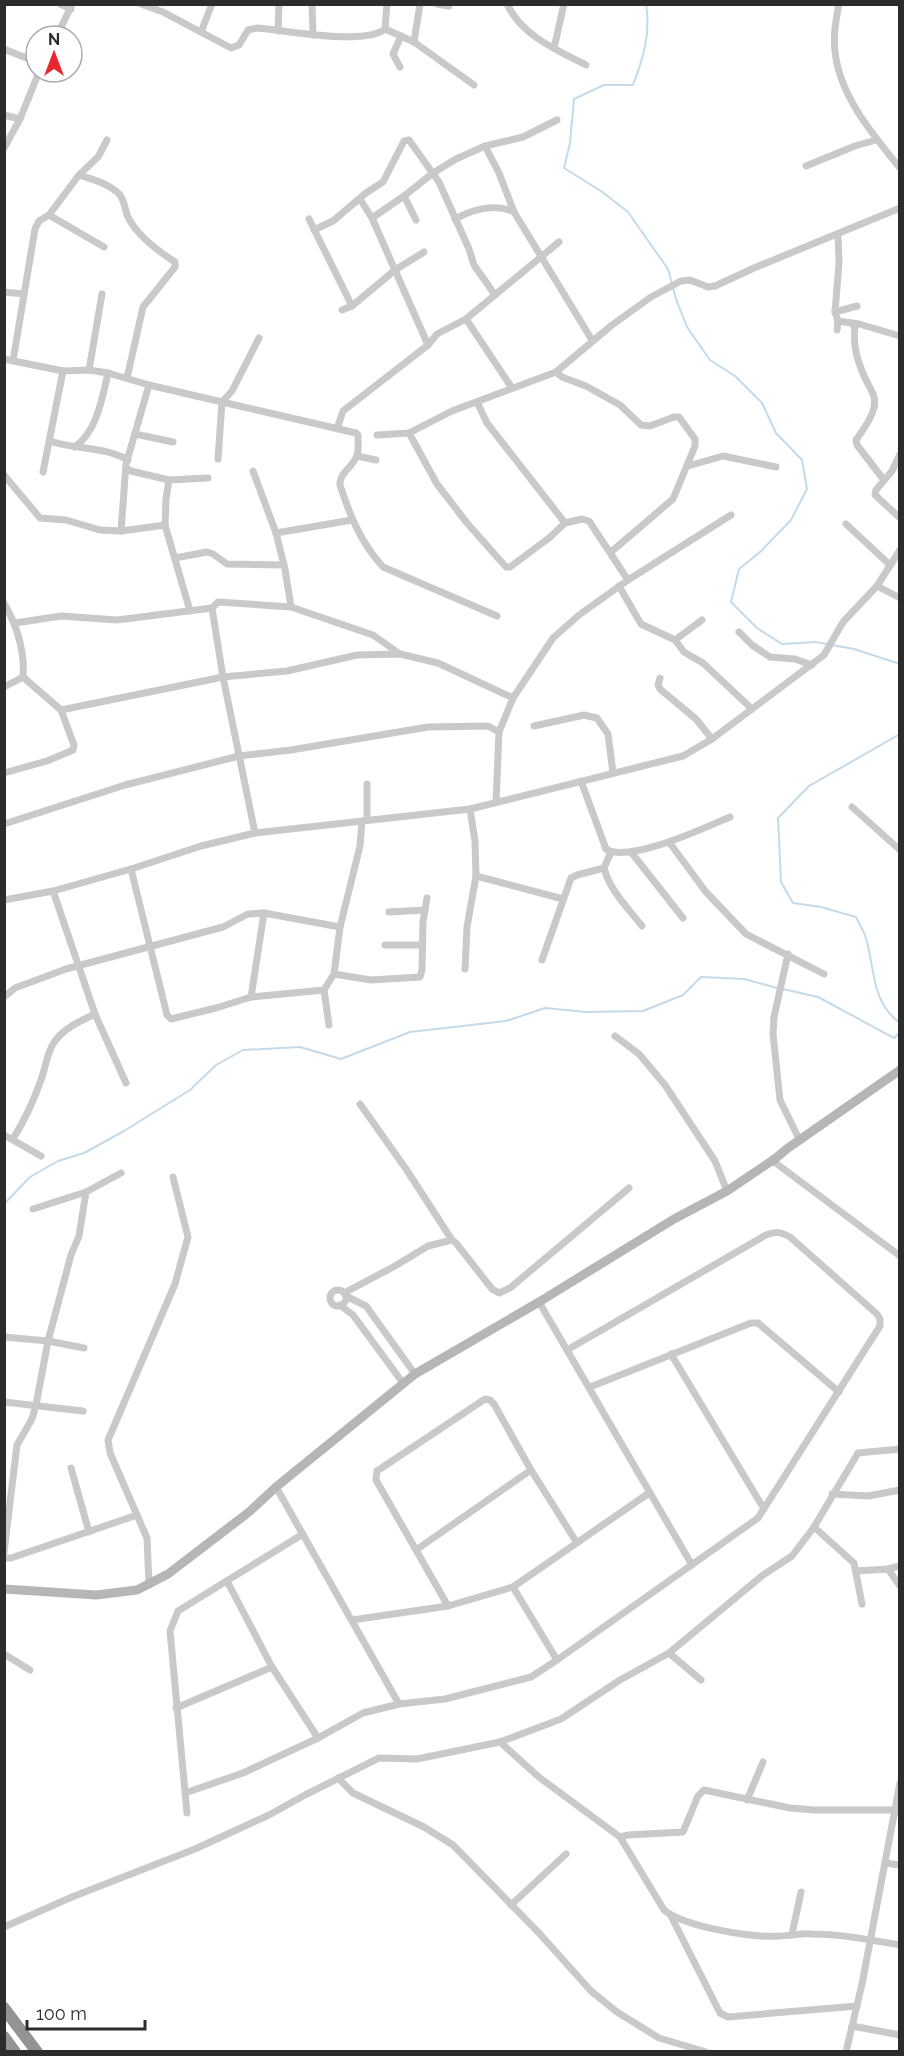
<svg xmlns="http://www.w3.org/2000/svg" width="904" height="2056" viewBox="0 0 904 2056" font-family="Raleway,sans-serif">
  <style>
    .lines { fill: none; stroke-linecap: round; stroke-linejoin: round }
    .stream { stroke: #c3daeb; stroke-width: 2 }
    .street { stroke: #c9c9c9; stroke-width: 7 }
    .secondary { stroke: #b6b6b6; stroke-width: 9 }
    .highway { stroke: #939393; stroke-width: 12 }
  </style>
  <rect width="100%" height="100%" fill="#fff"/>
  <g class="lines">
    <!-- stream -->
    <g class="stream">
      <path d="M646,4c5,29 -3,55 -13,81h-29l-30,14 -4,44 -6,25 37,23 27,21 40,57 8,30 11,28 23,33 25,16 27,27 14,30 26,27 5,29 -16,31 -31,32 -21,17 -8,33 26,26 25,16 34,-2 38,7 46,15"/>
      <path d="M900,734l-91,52 -31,32 3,64 12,21 28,4 35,10c3,7 8,14 10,21 9,31 5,64 34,85"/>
      <polyline points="783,989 818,997 894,1038 900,1032"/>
      <polyline points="4,1204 30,1177 58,1161 84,1153 124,1131 190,1090 216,1065 243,1050 300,1047 341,1059 410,1032 506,1021 545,1008 586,1012 643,1011 683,995 701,977 744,979 777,988"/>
    </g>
    <!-- street -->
    <g class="street">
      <polyline points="60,4 71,9"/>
      <path d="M141,4l22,8 68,36 8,-3 9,-15 9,-2c28,2 107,18 128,1l2,-25"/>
      <polyline points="312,4 313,35"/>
      <polyline points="437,4 449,6"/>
      <path d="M507,4c15,32 50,46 79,61"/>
      <path d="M839,4c-3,16 -6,31 -4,47 4,44 38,84 65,117"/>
      <polyline points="385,29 414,42 474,85"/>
      <polyline points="278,31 279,4"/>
      <polyline points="201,32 212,4"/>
      <polyline points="57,36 72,4"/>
      <polyline points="414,42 420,4"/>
      <polyline points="554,48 564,4"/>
      <polyline points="4,49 36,62"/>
      <polyline points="400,67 393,54 401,36"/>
      <polyline points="4,115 20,119"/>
      <polyline points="485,146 499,173 514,212"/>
      <polyline points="4,148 20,119 39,72"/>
      <polyline points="806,166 855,146 876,140"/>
      <path d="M79,175c13,4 27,8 38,17 8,6 7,17 11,25 9,19 30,34 47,45v5l-32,40 -16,71"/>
      <polyline points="404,196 416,220"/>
      <polyline points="360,199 372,218 428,345"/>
      <polyline points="49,215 104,247"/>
      <polyline points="372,218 404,196 433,173 456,159 485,146 523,137 557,120"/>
      <polyline points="309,219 352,306"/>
      <path d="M455,219c17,-9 40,-16 59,-7l78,128"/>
      <polyline points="314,230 333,221 366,193 383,182 404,141 409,140 439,182 469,249 474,265 495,295"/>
      <polyline points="4,292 24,294"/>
      <polyline points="342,310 352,306 395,270 424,252"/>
      <polyline points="835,312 857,306"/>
      <polyline points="466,319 512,388"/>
      <polyline points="838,321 859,324 900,336"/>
      <path d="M852,324l3,3c-3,20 5,42 14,59 4,7 7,12 5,22 -3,12 -11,22 -18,32l1,5 27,35"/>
      <polyline points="837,330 838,321 835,312 839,263 838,234"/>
      <path d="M4,359l59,12 26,-1 19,3 41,12 207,48 2,2c0,6 1,15 -1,20 -3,12 -18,17 -17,30 10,31 21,58 43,82l114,49"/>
      <polyline points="13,361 35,229 39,221 49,215 79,175 98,157 107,140"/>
      <polyline points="89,370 102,294"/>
      <polyline points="556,372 562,377 586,386 620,405 641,425 650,426 674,417 679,417 695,439 695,446 673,499 611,552"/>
      <polyline points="477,402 487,423 565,523"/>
      <polyline points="337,429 343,411 428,345 437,334 466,319 559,242"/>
      <polyline points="409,433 437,484 467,523 506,567 510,567 549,538 565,523 582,519 589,521 628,580"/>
      <polyline points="135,434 173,442"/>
      <polyline points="377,435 409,433 452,411 556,372 612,325 651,297 681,281 690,280 708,287 715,286 754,268 900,208"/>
      <path d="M50,441c26,9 54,5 78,19"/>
      <path d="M75,447c22,-16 27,-48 33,-74"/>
      <polyline points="900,454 892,471 876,490 875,495 900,518"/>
      <polyline points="357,456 376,460"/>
      <polyline points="218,459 222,402 232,391 259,338"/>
      <polyline points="688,466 723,456 776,467"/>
      <polyline points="126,468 131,471 169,480 208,478"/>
      <polyline points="253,471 276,533 285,569 291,607"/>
      <polyline points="43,472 63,371"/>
      <polyline points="4,475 40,518 66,520 100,530 121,531 165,525"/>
      <polyline points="169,480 166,499 165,525 190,611"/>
      <polyline points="846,524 890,565"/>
      <polyline points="121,531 126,464 149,385"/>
      <polyline points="276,533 352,520"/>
      <polyline points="175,558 207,552 213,554 227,564 284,565"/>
      <polyline points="619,586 641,624 675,640 684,652 703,663 752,709"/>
      <polyline points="877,586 900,598"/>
      <path d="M4,603c13,23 21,47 19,74"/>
      <polyline points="212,608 223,677 255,833"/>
      <polyline points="15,623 61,616 117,620 212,608 218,602 291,607 373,635 400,654"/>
      <polyline points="739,632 752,645 770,657 795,659 812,665"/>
      <polyline points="675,640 702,620"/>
      <polyline points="660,678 658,685 660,689 696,719 712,739"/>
      <polyline points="4,687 23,677"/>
      <polyline points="61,710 223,677 287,671 357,655 400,654 438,663 513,698"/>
      <polyline points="534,726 584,715 597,718 608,734 613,773"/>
      <polyline points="4,773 47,761 73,750 74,745 61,710 23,677"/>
      <path d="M581,781l25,68c22,15 100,-22 124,-32"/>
      <polyline points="496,802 499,732 513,698 553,638 579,615 628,580 731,515"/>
      <polyline points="852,807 900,850"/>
      <polyline points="367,820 367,784"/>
      <polyline points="4,824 125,785 239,756 291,750 428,727 488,726 499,732"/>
      <polyline points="669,842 706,892 746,934 824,974"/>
      <path d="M611,852l-7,16c6,23 24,40 38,58"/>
      <polyline points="631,852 683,918"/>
      <polyline points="131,869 167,1015 171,1019 216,1008 251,997 324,990"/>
      <polyline points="476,876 563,899"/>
      <polyline points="53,891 95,1014 126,1083"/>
      <polyline points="4,900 53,891 131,869 201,846 255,833 470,809 683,756 712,739 824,655 843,622 877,586 900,550"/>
      <polyline points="389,912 425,910"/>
      <polyline points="385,945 422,945"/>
      <polyline points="788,954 774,1017 773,1034 780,1100 800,1141"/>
      <polyline points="542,960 571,878 577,875 604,868"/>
      <polyline points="465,969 467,927 476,876 475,841 470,809"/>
      <polyline points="334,974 371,980 420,977 422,970 423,922 427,898"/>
      <polyline points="4,997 15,988 66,969 223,927 248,914 264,913 340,927"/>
      <polyline points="251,997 264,913"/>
      <polyline points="329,1025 324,990 334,974 340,927 360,846 362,821"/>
      <polyline points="615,1036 639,1054 665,1085 715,1161 727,1191"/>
      <polyline points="360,1104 406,1169 452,1240 456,1243 492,1289 499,1293 510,1288 629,1188"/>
      <polyline points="4,1135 41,1156"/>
      <path d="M13,1139c11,-18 21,-39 28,-59 4,-11 6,-26 12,-36 9,-15 27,-23 42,-30"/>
      <polyline points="773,1161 900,1256"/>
      <polyline points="33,1209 86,1192 121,1173"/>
      <circle cx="338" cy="1298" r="8"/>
      <polyline points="344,1293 395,1266 428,1246 452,1240"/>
      <polyline points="346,1296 366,1306 415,1374"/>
      <polyline points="539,1302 692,1565"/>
      <polyline points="340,1305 353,1315 403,1383"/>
      <polyline points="4,1337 48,1341 84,1348"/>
      <polyline points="671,1354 764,1509"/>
      <polyline points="590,1387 751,1323 758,1323 839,1392"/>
      <polyline points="4,1402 83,1411"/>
      <polyline points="71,1468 89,1532"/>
      <polyline points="276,1487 399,1704"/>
      <polyline points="832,1494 868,1496 900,1490"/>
      <polyline points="814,1527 854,1563 862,1604"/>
      <polyline points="416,1550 531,1470"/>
      <polyline points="4,1552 17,1445 32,1419 36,1405 48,1341 71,1255 79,1236 86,1192"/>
      <polyline points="4,1558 11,1558 137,1515"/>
      <polyline points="888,1569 900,1586"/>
      <polyline points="856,1571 888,1569 900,1566"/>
      <polyline points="227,1581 272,1667 318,1738"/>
      <polyline points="149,1585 147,1538 110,1453 108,1440 175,1284 188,1237 173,1177"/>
      <polyline points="513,1587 557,1660"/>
      <polyline points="448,1606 376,1480 377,1471 485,1399 490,1400 494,1404 531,1470 577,1543"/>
      <polyline points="352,1620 448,1606 513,1587 649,1493"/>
      <polyline points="669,1653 701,1680"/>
      <polyline points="4,1654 30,1670"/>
      <polyline points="176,1708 272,1667"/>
      <path d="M500,1742l40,36 80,59 44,73c21,17 88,28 116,26 11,0 21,-3 32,-2 29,0 59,6 88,11"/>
      <polyline points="338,1778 353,1793 424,1827 453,1845 539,1933 591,1991 617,2012 659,2038 706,2052"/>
      <path d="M185,1793l58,-20 75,-35 45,-25 36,-9 46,-5 86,-22 26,-17 201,-142 122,-192v-7l-3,-5 -87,-77c-9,-5 -14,-6 -24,-2l-199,115"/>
      <polyline points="747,1800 763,1762"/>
      <polyline points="187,1813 170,1631 178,1611 303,1534"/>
      <polyline points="620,1837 628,1835 683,1832 698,1796 704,1790 790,1808 815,1810 894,1810 900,1813"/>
      <polyline points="885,1863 900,1865"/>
      <polyline points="511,1905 566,1854"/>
      <polyline points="671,1916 720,2013 728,2017 857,2006"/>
      <polyline points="4,1927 72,1897 195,1849 269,1815 305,1795 379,1758 417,1759 500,1742 561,1719 620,1680 669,1653 763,1575 792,1556 814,1527 858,1453 900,1449"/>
      <polyline points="792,1934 801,1892"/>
      <polyline points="852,2026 900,2035"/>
      <polyline points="846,2052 862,1984 900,1783"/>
    </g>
    <!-- secondary -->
    <polyline class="secondary" points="4,1589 96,1595 137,1590 168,1574 249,1512 276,1487 415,1374 539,1302 674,1219 727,1191 776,1158 788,1148 900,1070"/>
    <!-- highway -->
    <g class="highway">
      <polyline points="4,2008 37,2052"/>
      <polyline points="4,2037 15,2052"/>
    </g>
  </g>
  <!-- border -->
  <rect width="904" height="2056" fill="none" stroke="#2c2c2c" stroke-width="12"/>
  <!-- north arrow -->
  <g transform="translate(54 54)"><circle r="28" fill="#ffffff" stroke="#ababab" stroke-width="1.5"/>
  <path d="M0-4.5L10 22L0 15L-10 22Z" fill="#e92730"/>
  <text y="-9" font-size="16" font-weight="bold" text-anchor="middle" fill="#2c2c2c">N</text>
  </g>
  <!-- scale -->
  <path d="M27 2020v9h118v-9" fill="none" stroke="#2c2c2c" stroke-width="3"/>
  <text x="36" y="2020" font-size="18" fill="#2c2c2c" stroke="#ffffff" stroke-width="4.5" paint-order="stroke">100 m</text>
</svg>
